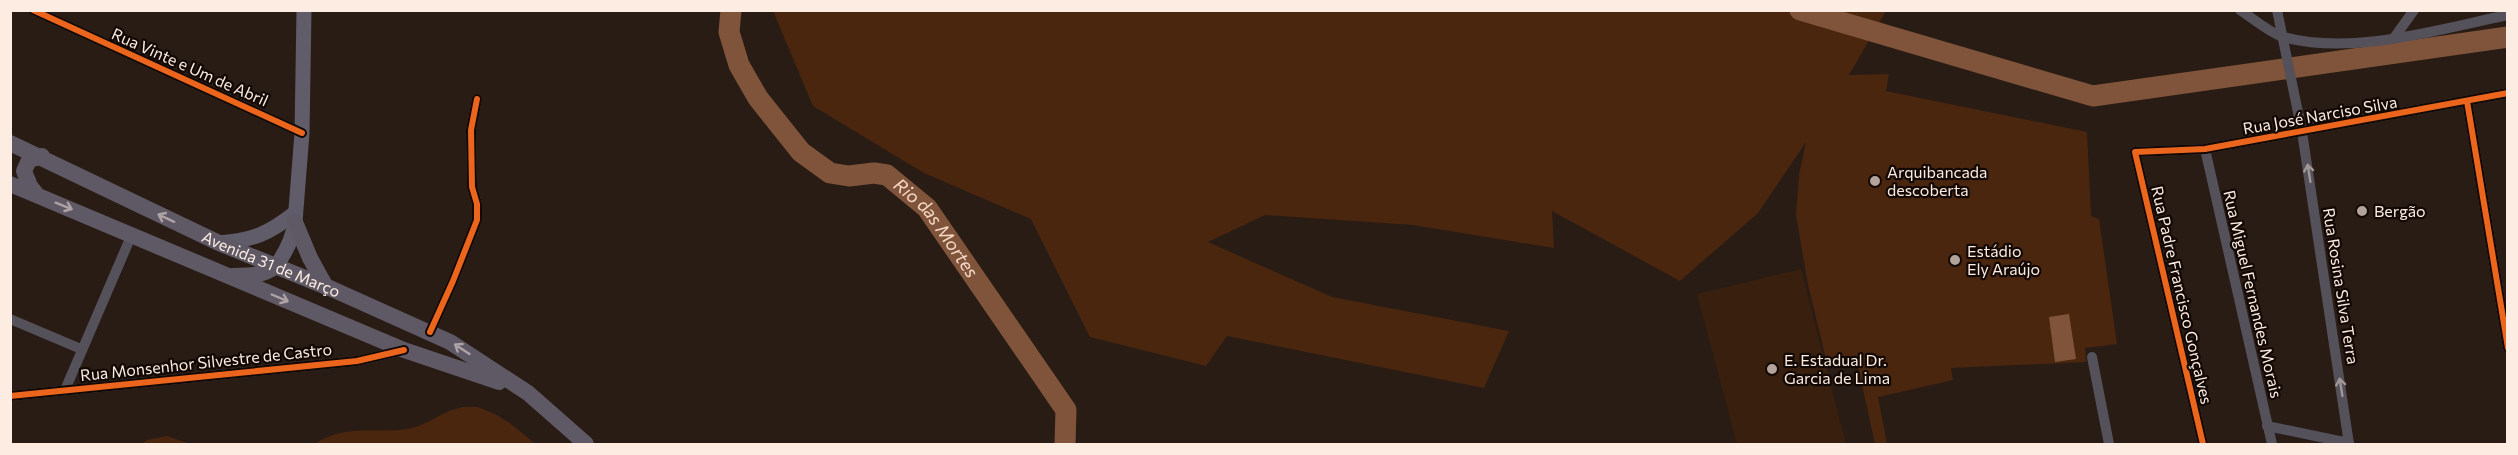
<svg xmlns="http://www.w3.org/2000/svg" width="2518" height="455" viewBox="0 0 2518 455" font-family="Commissioner,sans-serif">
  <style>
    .built { fill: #391f0d }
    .green { fill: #4b260f }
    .water { fill: #80543a }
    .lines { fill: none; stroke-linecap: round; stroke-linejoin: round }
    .river { stroke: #80543a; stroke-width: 21 }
    .minor { stroke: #54515b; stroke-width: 10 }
    .secondary { stroke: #605c69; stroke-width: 15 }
    .primary { stroke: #5f5965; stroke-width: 16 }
    .cycleway-casing { stroke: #120804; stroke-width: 10 }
    .cycleway { stroke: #eb651d; stroke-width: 6 }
    .oneway { stroke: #a09798 }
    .oneway2 { stroke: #aea2a4 }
    .poi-dot { fill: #b3a39a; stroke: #120804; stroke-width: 2 }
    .labels { text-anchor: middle; stroke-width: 4.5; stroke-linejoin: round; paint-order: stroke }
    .street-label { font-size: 16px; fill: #fdece2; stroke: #120804 }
    .poi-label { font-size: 16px; fill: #fdece2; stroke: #120804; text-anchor: start }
    .water-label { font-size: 18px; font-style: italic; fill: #f8d9c8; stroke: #120804 }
  </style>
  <rect width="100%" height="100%" fill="#291c14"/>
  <!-- built -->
  <polygon class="built" points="1801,269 1846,444 1737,444 1697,294"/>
  <!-- green -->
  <g class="green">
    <polygon points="773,11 1886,11 1849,75 1889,74 1886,91 2087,132 2091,216 2099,219 2117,344 2085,348 2086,362 1951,368 1953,380 1878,397 1887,444 1875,444 1856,357 1827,363 1808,285 1796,215 1799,175 1806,142 1758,213 1680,281 1552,211 1554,248 1413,225 1265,215 1208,242 1332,297 1509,331 1484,388 1227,336 1206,366 1090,337 1031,219 924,173 813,106"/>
    <path d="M477,407c24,7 40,21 58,37h-221c33,-21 58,-10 93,-15 19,-3 34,-17 52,-21 5,-2 12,-1 18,-1z"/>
    <polygon points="167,436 190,444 142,444 147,440"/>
  </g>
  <!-- water -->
  <polygon class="water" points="2069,314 2076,359 2055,362 2049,317"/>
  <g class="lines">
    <!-- river -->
    <g class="river">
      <path id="s1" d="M731,10l-2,22 10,33 19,33 43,54 29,21 19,3 25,-3 13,2 40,33 139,202 -1,34"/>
      <polyline points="1800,10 2093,96 2508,37"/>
    </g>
    <!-- minor -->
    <g class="minor">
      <polyline points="33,10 302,133"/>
      <path d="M2240,10c14,9 28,22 43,27 70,19 156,-8 225,-22"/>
      <polyline points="2277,10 2302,132 2349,444"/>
      <polyline points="2394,38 2414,10"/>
      <polyline points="2467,101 2508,348"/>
      <polyline points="2205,149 2272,444"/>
      <polyline points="10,319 81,349"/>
      <polyline points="430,332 453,281 477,220 477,204 472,187 471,130 477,99"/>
      <polyline points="2092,357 2109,444"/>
      <polyline points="65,390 132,234"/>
      <polyline points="10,396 357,361 404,350"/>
      <polyline points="2267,426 2349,443"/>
      <polyline points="2203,444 2135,152 2205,149 2508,93"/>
    </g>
    <!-- secondary -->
    <g class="secondary">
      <path d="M219,243c35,-3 49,-9 76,-30"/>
      <path d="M276,266c10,-14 17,-27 19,-44l7,-89 2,-123"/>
    </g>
    <!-- primary -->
    <g class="primary">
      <path id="s2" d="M10,143l209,100 113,46 118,53 78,51 58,51"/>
      <polyline points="10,184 404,350 499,382"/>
      <polyline points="37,195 30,186 24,171 29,160 42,156"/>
      <polyline points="295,222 310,258 326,287"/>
      <path d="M233,276c16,0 30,0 43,-10"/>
    </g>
    <defs>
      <g id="cycleway">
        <polyline points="33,10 302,133"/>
        <polyline points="2467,101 2508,348"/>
        <polyline points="430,332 453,281 477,220 477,204 472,187 471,130 477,99"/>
        <polyline points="10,396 357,361 404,350"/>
        <polyline points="2203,444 2135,152 2205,149 2508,93"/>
      </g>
    </defs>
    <!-- cycleway casing -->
    <use href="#cycleway" class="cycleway-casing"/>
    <!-- cycleway -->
    <use href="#cycleway" class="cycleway"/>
  </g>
  <!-- one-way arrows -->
  <defs><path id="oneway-shaft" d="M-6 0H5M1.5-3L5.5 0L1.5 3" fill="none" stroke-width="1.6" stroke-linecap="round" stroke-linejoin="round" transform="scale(1.5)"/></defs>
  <g class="oneway">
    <use href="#oneway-shaft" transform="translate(2309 173) rotate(-99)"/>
    <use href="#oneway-shaft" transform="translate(2341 387) rotate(-99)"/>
  </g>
  <g class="oneway2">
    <use href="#oneway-shaft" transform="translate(64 206) rotate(22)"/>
    <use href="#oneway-shaft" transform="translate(166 218) rotate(-155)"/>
    <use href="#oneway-shaft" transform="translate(280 298) rotate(23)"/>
    <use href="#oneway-shaft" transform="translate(462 349) rotate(-147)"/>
  </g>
  <!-- markers -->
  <g class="poi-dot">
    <circle cx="1875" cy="181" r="6"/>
    <circle cx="2362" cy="211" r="6"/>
    <circle cx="1955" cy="260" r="6"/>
    <circle cx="1772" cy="369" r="6"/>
  </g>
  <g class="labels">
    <!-- street labels -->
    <g class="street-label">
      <text transform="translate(190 67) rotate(24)" y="6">Rua Vinte e Um de Abril</text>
      <text transform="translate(2320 115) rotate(-10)" y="6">Rua José Narciso Silva</text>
      <text dy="6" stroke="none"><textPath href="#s2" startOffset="288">Avenida 31 de Março</textPath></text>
      <text transform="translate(2341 286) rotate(81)" y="6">Rua Rosina Silva Terra</text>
      <text transform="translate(2253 294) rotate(77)" y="6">Rua Miguel Fernandes Morais</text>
      <text transform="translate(2182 295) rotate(77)" y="6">Rua Padre Francisco Gonçalves</text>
      <text transform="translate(206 362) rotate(-6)" y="6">Rua Monsenhor Silvestre de Castro</text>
    </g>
    <!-- poi labels -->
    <g class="poi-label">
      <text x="1887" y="178">Arquibancada<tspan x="1887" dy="18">descoberta</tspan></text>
      <text x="2374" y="217">Bergão</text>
      <text x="1967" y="257">Estádio<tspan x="1967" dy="18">Ely Araújo</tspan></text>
      <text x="1784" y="366">E. Estadual Dr.<tspan x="1784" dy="18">Garcia de Lima</tspan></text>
    </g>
    <!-- water labels -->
    <g class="water-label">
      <text dy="6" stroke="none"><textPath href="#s1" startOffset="330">Rio das Mortes</textPath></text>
    </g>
  </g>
  <!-- border -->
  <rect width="2518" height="455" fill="none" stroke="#fdece2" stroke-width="24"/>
</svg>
